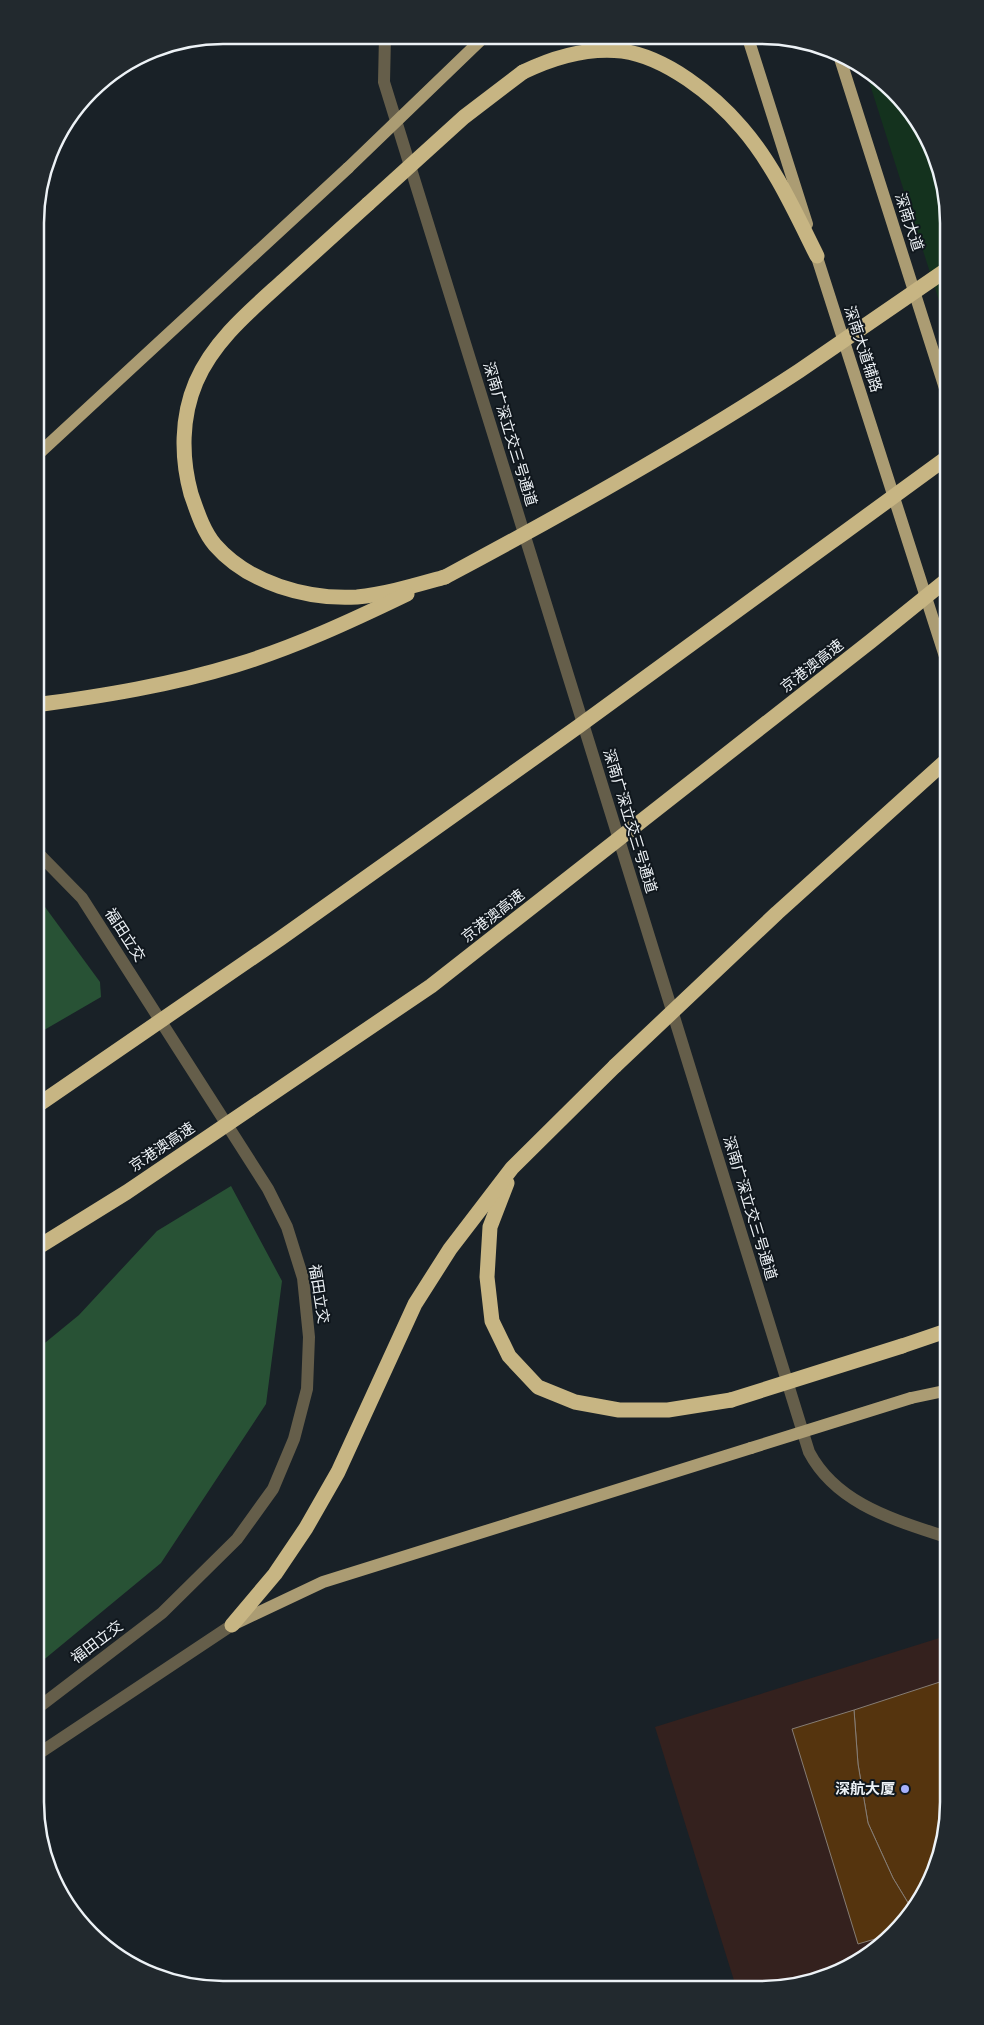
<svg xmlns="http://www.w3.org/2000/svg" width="984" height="2025" viewBox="0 0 984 2025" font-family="'Asap Condensed','Noto Sans SC',sans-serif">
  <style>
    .commercial { fill: #34211e }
    .green { fill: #14321e }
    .forest { fill: #285235 }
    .building { fill: #55340e; stroke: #867d75 }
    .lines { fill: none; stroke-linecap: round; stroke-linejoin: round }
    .minor { stroke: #655e4a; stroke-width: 12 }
    .major { stroke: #ab9c73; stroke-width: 12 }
    .highway { stroke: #c7b583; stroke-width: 15 }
    .major-bridge { stroke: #ab9c73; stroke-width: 12 }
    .highway-bridge { stroke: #c7b583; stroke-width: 15 }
    .poi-dot { fill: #a6b1fc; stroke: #10171d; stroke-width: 2 }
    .labels { text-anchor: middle; stroke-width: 4; stroke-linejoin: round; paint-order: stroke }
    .street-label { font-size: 15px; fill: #edf2f6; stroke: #10171d }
    .poi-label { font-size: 15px; font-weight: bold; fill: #edf2f6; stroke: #10171d; text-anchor: end }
    .rim { fill: none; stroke: #edf2f6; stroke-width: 2.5 }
  </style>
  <rect width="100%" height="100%" fill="#192127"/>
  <!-- commercial -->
  <polygon class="commercial" points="949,1635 949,1814 939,1863 910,1916 875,1951 821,1980 761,1990 737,1990 655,1727"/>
  <!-- green -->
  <polygon class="green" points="865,69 885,82 917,119 939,163 949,223 949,332"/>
  <!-- forest -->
  <g class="forest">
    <polygon points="45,907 100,982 101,997 39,1033 35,1034 35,912"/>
    <polygon points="231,1186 282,1281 266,1404 161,1563 35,1667 35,1351 79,1315 157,1231"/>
  </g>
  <!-- building -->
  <g class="building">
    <polygon points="949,1679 949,1814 939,1863 913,1911 893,1878 868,1823 858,1764 854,1710"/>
    <polygon points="854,1710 858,1764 868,1823 893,1878 913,1911 892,1934 858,1944 792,1729"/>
  </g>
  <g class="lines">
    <!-- minor -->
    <g class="minor">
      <path d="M385,36l-1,46 425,1370c28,53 87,68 140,86"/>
      <polyline points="35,1710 162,1613 237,1539 273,1489 294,1439 307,1389 309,1337 303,1278 287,1227 268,1189 82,898 35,850"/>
      <polyline points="35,1756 232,1625"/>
    </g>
    <!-- major -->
    <g class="major">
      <polyline points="748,38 807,224"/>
      <polyline points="838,52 949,401"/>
      <polyline points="814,248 949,669"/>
      <polyline points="35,457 348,168"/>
      <polyline points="911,1398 949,1390"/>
      <polyline points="232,1625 323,1582 751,1448"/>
    </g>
    <!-- highway -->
    <g class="highway">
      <path d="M523,72c31,-15 64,-25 99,-21 44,6 92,44 120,77 32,37 53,84 75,128"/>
      <path d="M368,204c-28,25 -56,51 -84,76 -33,30 -70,60 -88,102 -15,35 -15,76 -5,112 6,17 12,37 24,51 33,38 92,55 142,52 30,-3 59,-12 88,-20"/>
      <path d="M35,705c68,-9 136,-20 201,-40 59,-18 115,-44 171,-71"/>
      <polyline points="507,1183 490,1227 487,1277 492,1321 509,1356 538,1387 575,1402 619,1410 668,1410 731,1400"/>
      <polyline points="902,1346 949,1330"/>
      <polyline points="232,1625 275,1574 306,1528 338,1472 415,1304 450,1249 512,1168 615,1066"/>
    </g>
    <!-- major-bridge -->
    <g class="major-bridge">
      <polyline points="348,168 484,37"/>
      <polyline points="751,1448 911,1398"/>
    </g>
    <!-- highway-bridge -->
    <g class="highway-bridge">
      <polyline points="368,204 464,117 523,72"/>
      <path d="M445,577c120,-64 240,-131 354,-206 50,-34 100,-69 150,-103"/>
      <polyline points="615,1066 777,913 949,758"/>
      <polyline points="35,1107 281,938 579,726 949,456"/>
      <polyline points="35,1249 127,1192 431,986 871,641 949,578"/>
      <polyline points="731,1400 902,1346"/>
    </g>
  </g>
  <!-- markers -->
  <circle class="poi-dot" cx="905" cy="1789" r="5"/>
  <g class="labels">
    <!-- street labels -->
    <g class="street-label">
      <text transform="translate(909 222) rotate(72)" y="5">深南大道</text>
      <text transform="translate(863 349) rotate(72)" y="5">深南大道辅路</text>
      <text transform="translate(510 434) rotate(73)" y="5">深南广深立交三号通道</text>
      <text transform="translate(812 666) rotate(-38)" y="5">京港澳高速</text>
      <text transform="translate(630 821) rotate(73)" y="5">深南广深立交三号通道</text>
      <text transform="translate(493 916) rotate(-38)" y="5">京港澳高速</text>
      <text transform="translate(125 935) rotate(57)" y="5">福田立交</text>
      <text transform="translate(162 1147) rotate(-34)" y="5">京港澳高速</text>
      <text transform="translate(750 1208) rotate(73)" y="5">深南广深立交三号通道</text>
      <text transform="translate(319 1294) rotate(81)" y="5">福田立交</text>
      <text transform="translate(97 1642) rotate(-37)" y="5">福田立交</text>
    </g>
    <!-- poi labels -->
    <g class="poi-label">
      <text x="895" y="1794">深航大厦</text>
    </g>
  </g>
  <!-- crop -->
  <path d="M0 0H984V2025H0ZM223 44H761A179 179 0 0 1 940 223V1802A179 179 0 0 1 761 1981H223A179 179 0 0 1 44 1802V223A179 179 0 0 1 223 44Z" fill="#22292e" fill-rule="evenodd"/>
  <path class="rim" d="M223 44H761A179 179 0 0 1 940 223V1802A179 179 0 0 1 761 1981H223A179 179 0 0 1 44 1802V223A179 179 0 0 1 223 44Z"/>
</svg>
